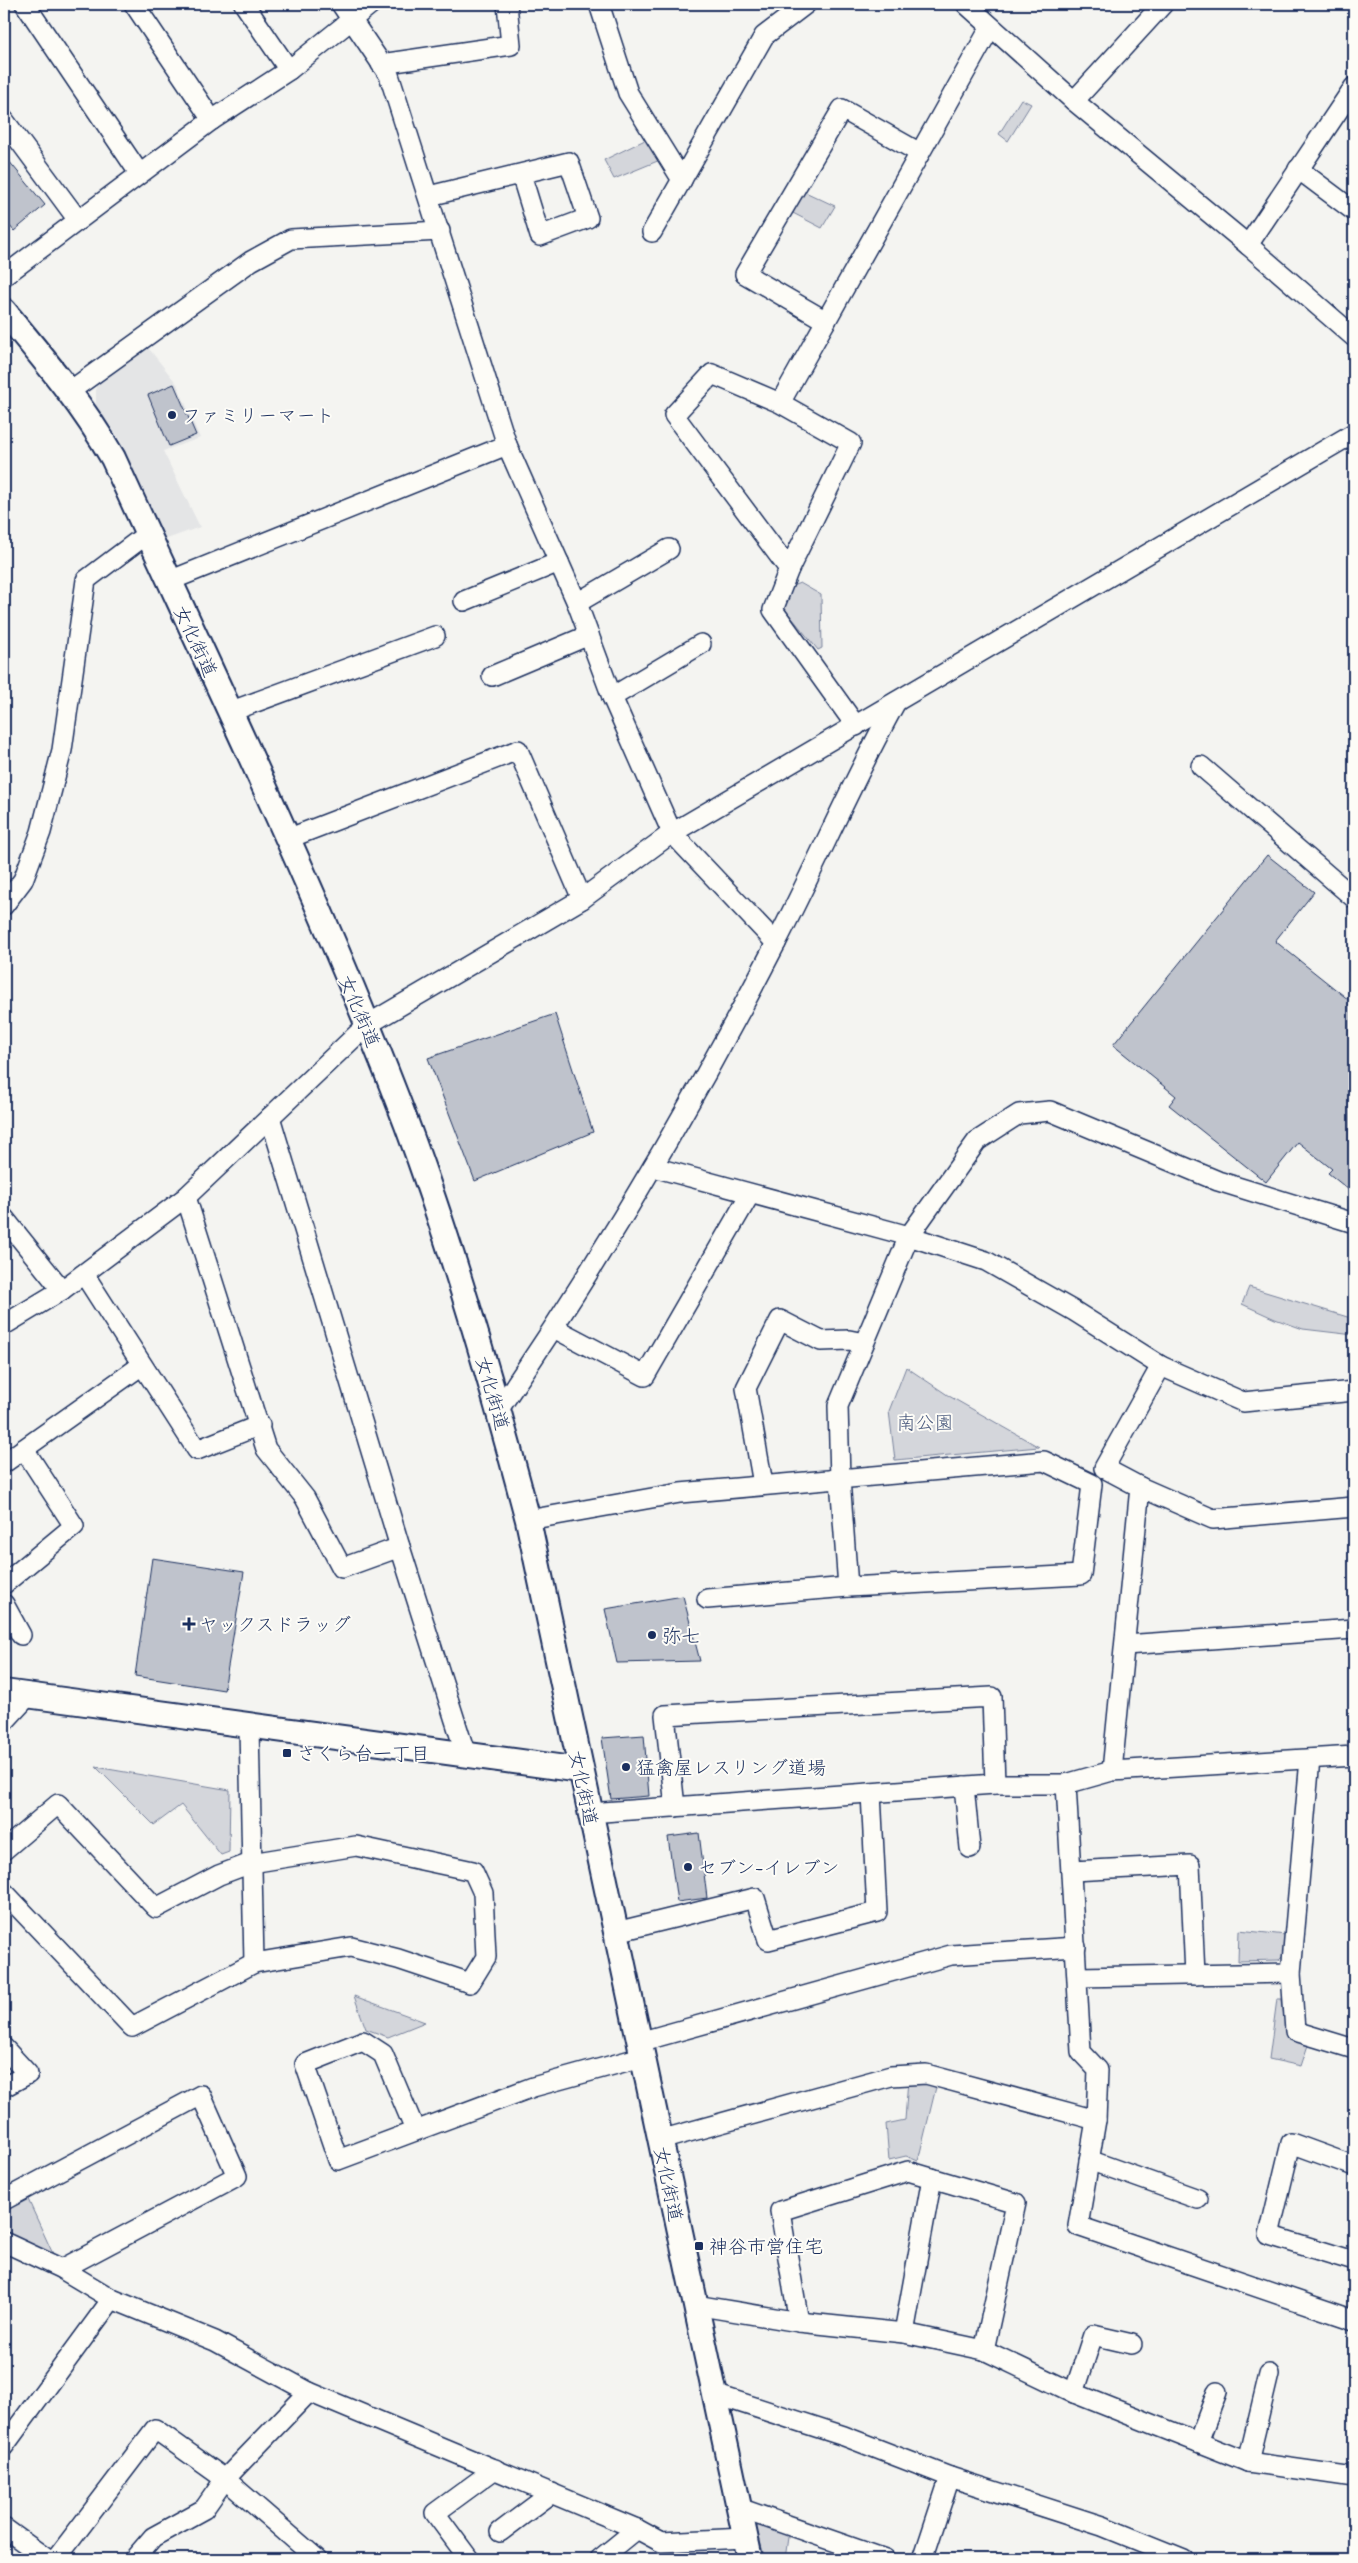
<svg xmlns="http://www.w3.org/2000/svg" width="1358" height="2563" viewBox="0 0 1358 2563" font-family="Mynerve,'Klee One',sans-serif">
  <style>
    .built { fill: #e4e5e6 }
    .green { fill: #d4d6db; stroke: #78829c }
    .building { fill: #bfc3cc; stroke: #1b2f5e }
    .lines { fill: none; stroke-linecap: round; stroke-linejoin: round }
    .minor-casing { stroke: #1b2f5e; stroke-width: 22 }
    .tertiary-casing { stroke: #1b2f5e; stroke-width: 28 }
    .minor { stroke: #fdfcf7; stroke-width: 19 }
    .tertiary { stroke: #fdfcf7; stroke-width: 24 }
    .poi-dot { fill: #1b2f5e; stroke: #fdfcf7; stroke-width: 2 }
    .labels { text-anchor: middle; stroke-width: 4; stroke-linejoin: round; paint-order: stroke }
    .poi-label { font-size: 19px; fill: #1b2f5e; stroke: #fdfcf7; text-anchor: start }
    .street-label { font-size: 19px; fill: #1b2f5e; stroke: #fdfcf7 }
    .park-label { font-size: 19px; fill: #49597d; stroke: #fdfcf7 }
  </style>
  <rect width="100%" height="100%" fill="#f4f4f1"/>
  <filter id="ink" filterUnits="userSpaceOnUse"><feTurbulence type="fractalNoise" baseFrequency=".02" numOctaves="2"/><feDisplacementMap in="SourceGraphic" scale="10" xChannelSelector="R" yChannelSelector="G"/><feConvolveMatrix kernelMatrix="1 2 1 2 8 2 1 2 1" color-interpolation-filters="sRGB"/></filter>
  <g filter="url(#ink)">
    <!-- built -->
    <polygon class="built" points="146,345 177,384 200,438 163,451 200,527 164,540 120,440 96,407 96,385"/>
    <!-- green -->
    <g class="green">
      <polygon points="1021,99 1031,104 1008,141 999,134"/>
      <polygon points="649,138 660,160 614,179 604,160"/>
      <polygon points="801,190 835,206 822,228 789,211"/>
      <polygon points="800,583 821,595 822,648 818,650 784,608 792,586"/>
      <polygon points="1249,1287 1354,1319 1354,1335 1303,1329 1275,1319 1242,1304"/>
      <polygon points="906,1367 949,1396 1039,1447 895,1460 889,1411"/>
      <polygon points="96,1767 230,1790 229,1852 221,1855 181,1805 154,1825"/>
      <polygon points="1239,1930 1286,1935 1285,1954 1279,1960 1238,1961"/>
      <polygon points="354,1996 425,2022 388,2037 366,2029"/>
      <path d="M1277,1999h5c3,27 1,33 26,46l-7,21 -32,-7z"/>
      <polygon points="908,2079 937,2083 918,2161 906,2156 889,2160 886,2124 905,2120"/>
      <polygon points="26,2195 53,2254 4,2235 4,2206"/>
      <polygon points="765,2521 789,2530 785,2559 765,2559 756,2527"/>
    </g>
    <!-- building -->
    <g class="building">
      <polygon points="4,155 45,205 14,231 4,219"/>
      <polygon points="174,384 196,435 169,446 148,395"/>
      <polygon points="1267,855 1314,892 1275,941 1354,1004 1354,1194 1328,1173 1332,1169 1298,1142 1266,1182 1169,1105 1176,1096 1113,1045"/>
      <polygon points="555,1014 593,1132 475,1181 428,1058"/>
      <polygon points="152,1558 244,1572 224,1690 135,1676"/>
      <polygon points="683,1596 700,1661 617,1663 605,1609"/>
      <polygon points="644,1735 649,1796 611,1799 602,1738"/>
      <polygon points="699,1833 707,1898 677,1902 668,1837"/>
    </g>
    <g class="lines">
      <defs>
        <g id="minor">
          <polyline points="25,4 139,173"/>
          <polyline points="134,4 212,120"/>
          <polyline points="244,4 289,70"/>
          <polyline points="341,4 389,75 507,445 577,603 612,697 672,833 776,943"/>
          <polyline points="599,4 628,93 682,180"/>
          <polyline points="966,4 1074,101 1248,245 1354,337"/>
          <polyline points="381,64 511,45 507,4"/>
          <polyline points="1074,101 1163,4"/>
          <polyline points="4,120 78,220"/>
          <polyline points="1298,169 1354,211"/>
          <polyline points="429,196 569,162 588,218 540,236 521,174"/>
          <polyline points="652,232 764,36 806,4"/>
          <polyline points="1248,245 1354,87"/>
          <polyline points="4,276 212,120 289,70 371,4"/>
          <polyline points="826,321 745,274 842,109 920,153"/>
          <polyline points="70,391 251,261 291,239 440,231"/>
          <polyline points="780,403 712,374 674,415 789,569 851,443 780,403 990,28"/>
          <polyline points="789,569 773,610 856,726"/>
          <polyline points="169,581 507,445"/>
          <polyline points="464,601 559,562"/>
          <polyline points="577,603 669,549"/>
          <polyline points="492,676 589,635"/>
          <polyline points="612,697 701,644"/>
          <polyline points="229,712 435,636"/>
          <polyline points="1201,766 1354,898"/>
          <polyline points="287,839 518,750 582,899"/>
          <polyline points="4,905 23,880 41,832 62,750 86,580 147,534"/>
          <polyline points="270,1117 400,1547 466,1755"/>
          <polyline points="653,1167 909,1236 986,1261 1074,1311 1161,1366 1243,1402 1354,1391"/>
          <polyline points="186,1197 266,1449 305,1498 342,1568 400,1547"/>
          <polyline points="4,1218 62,1290"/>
          <polyline points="84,1274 197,1450 260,1425"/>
          <polyline points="4,1325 62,1290 186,1197 367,1025 582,899 672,833 1354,433"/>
          <polyline points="554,1328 645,1376 750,1194"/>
          <polyline points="1161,1366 1104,1468 1140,1487 1213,1519 1354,1507"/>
          <path d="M499,1409c102,-149 194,-305 277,-466 41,-79 76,-162 120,-241"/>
          <polyline points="4,1463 142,1365"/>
          <polyline points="763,1484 746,1388 780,1320 821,1341 849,1340 864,1343"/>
          <polyline points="528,1520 680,1493 1044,1461 1092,1484 1081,1575 848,1587 707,1599"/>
          <polyline points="4,1584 74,1526 24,1449"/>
          <polyline points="848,1587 840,1479 838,1406 909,1236 977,1141 1019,1114 1050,1111 1218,1181 1354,1223"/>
          <polyline points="4,1604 21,1635"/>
          <polyline points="1125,1645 1354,1629"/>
          <polyline points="4,1722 28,1696"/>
          <polyline points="249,1727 254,1963"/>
          <polyline points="1310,1759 1291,1973 1295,2031 1354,2049"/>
          <polyline points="1112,1771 1140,1487"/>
          <polyline points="1066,1784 1081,2052 1098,2070 1096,2120 1078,2226 1354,2320"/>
          <polyline points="964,1786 970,1848"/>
          <polyline points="675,1807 665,1715 992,1697 995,1784"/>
          <polyline points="589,1813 995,1784 1066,1784 1112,1771 1354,1756"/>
          <polyline points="4,1850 58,1804 156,1908 219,1875 251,1863 356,1846 473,1871 483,1893 486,1957 470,1983 398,1959 351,1947 254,1963 132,2027 4,1892"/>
          <polyline points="1072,1871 1190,1865 1195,1975"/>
          <polyline points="616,1932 755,1898 768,1940 877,1912 871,1793"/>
          <polyline points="1078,1977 1291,1973"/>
          <polyline points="639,2042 951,1955 1076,1947"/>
          <polyline points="4,2048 28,2074 4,2087"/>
          <polyline points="415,2130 383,2054 363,2041 305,2064 338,2160 533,2087 642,2057"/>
          <polyline points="660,2140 891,2076 926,2074 1096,2120"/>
          <polyline points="1089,2160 1198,2199"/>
          <polyline points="1354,2166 1291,2143 1269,2235 1354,2261"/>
          <polyline points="4,2200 201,2095 237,2176 62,2269"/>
          <polyline points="4,2242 62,2269 112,2299 215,2341 309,2392 637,2529 661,2542 745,2538"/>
          <polyline points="695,2305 799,2322 904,2333 984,2350 1074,2393 1248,2462 1354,2477"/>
          <polyline points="799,2322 780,2211 908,2171 1016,2203 984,2350"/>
          <polyline points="904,2333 932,2178"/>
          <polyline points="1074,2393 1093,2335 1132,2344"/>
          <polyline points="714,2394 844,2436 950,2477 1102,2526 1184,2559"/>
          <polyline points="1198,2442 1217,2392"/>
          <polyline points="4,2446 112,2299"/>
          <polyline points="1248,2462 1269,2374"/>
          <polyline points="739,2508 885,2559"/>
          <polyline points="4,2528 47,2559"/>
          <polyline points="500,2532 552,2493"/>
          <polyline points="56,2559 155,2429 225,2479 317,2559"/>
          <polyline points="134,2559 153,2537 204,2509 225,2479 309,2392"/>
          <polyline points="469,2559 435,2513 495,2469"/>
          <polyline points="600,2559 637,2529"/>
          <polyline points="923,2559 950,2477"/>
        </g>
        <g id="tertiary">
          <path d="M4,311c39,47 78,93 109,147 101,221 208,440 294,667 48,129 86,262 121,395l222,1039"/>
          <polyline points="4,1692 580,1770"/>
        </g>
      </defs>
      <!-- minor casing -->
      <use href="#minor" class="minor-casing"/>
      <!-- tertiary casing -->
      <use href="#tertiary" class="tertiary-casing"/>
      <!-- minor -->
      <use href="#minor" class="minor"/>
      <!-- tertiary -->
      <use href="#tertiary" class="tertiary"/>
    </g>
  </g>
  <!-- markers -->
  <g class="poi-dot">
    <circle cx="172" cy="415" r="5"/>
    <path d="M186.5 1616.5h5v5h5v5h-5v5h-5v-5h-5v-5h5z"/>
    <circle cx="652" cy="1635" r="5"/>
    <rect x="282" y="1748" width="10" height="10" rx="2.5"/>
    <circle cx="626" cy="1767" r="5"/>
    <circle cx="688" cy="1867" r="5"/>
    <rect x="694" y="2241" width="10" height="10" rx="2.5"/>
  </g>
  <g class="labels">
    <!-- poi labels -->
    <g class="poi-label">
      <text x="182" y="422">ファミリーマート</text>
      <text x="199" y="1631">ヤックスドラッグ</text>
      <text x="662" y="1642">弥七</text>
      <text x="297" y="1760">さくら台一丁目</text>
      <text x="636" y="1774">猛禽屋レスリング道場</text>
      <text x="698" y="1874">セブン-イレブン</text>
      <text x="709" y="2253">神谷市営住宅</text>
    </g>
    <!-- street labels -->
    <g class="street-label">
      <text transform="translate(196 641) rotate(65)" y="7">女化街道</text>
      <text transform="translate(360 1011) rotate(67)" y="7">女化街道</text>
      <text transform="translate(493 1393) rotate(74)" y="7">女化街道</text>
      <text transform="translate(584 1788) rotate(78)" y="7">女化街道</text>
      <text transform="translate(669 2184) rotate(78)" y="7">女化街道</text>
    </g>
    <!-- park labels -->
    <g class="park-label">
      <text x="925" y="1429">南公園</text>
    </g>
  </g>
  <!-- margin -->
  <rect width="1358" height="2563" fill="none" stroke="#fdfcf7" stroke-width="20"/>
  <rect x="10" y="10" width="1338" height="2543" fill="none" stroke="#1b2f5e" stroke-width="2" filter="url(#ink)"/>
</svg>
